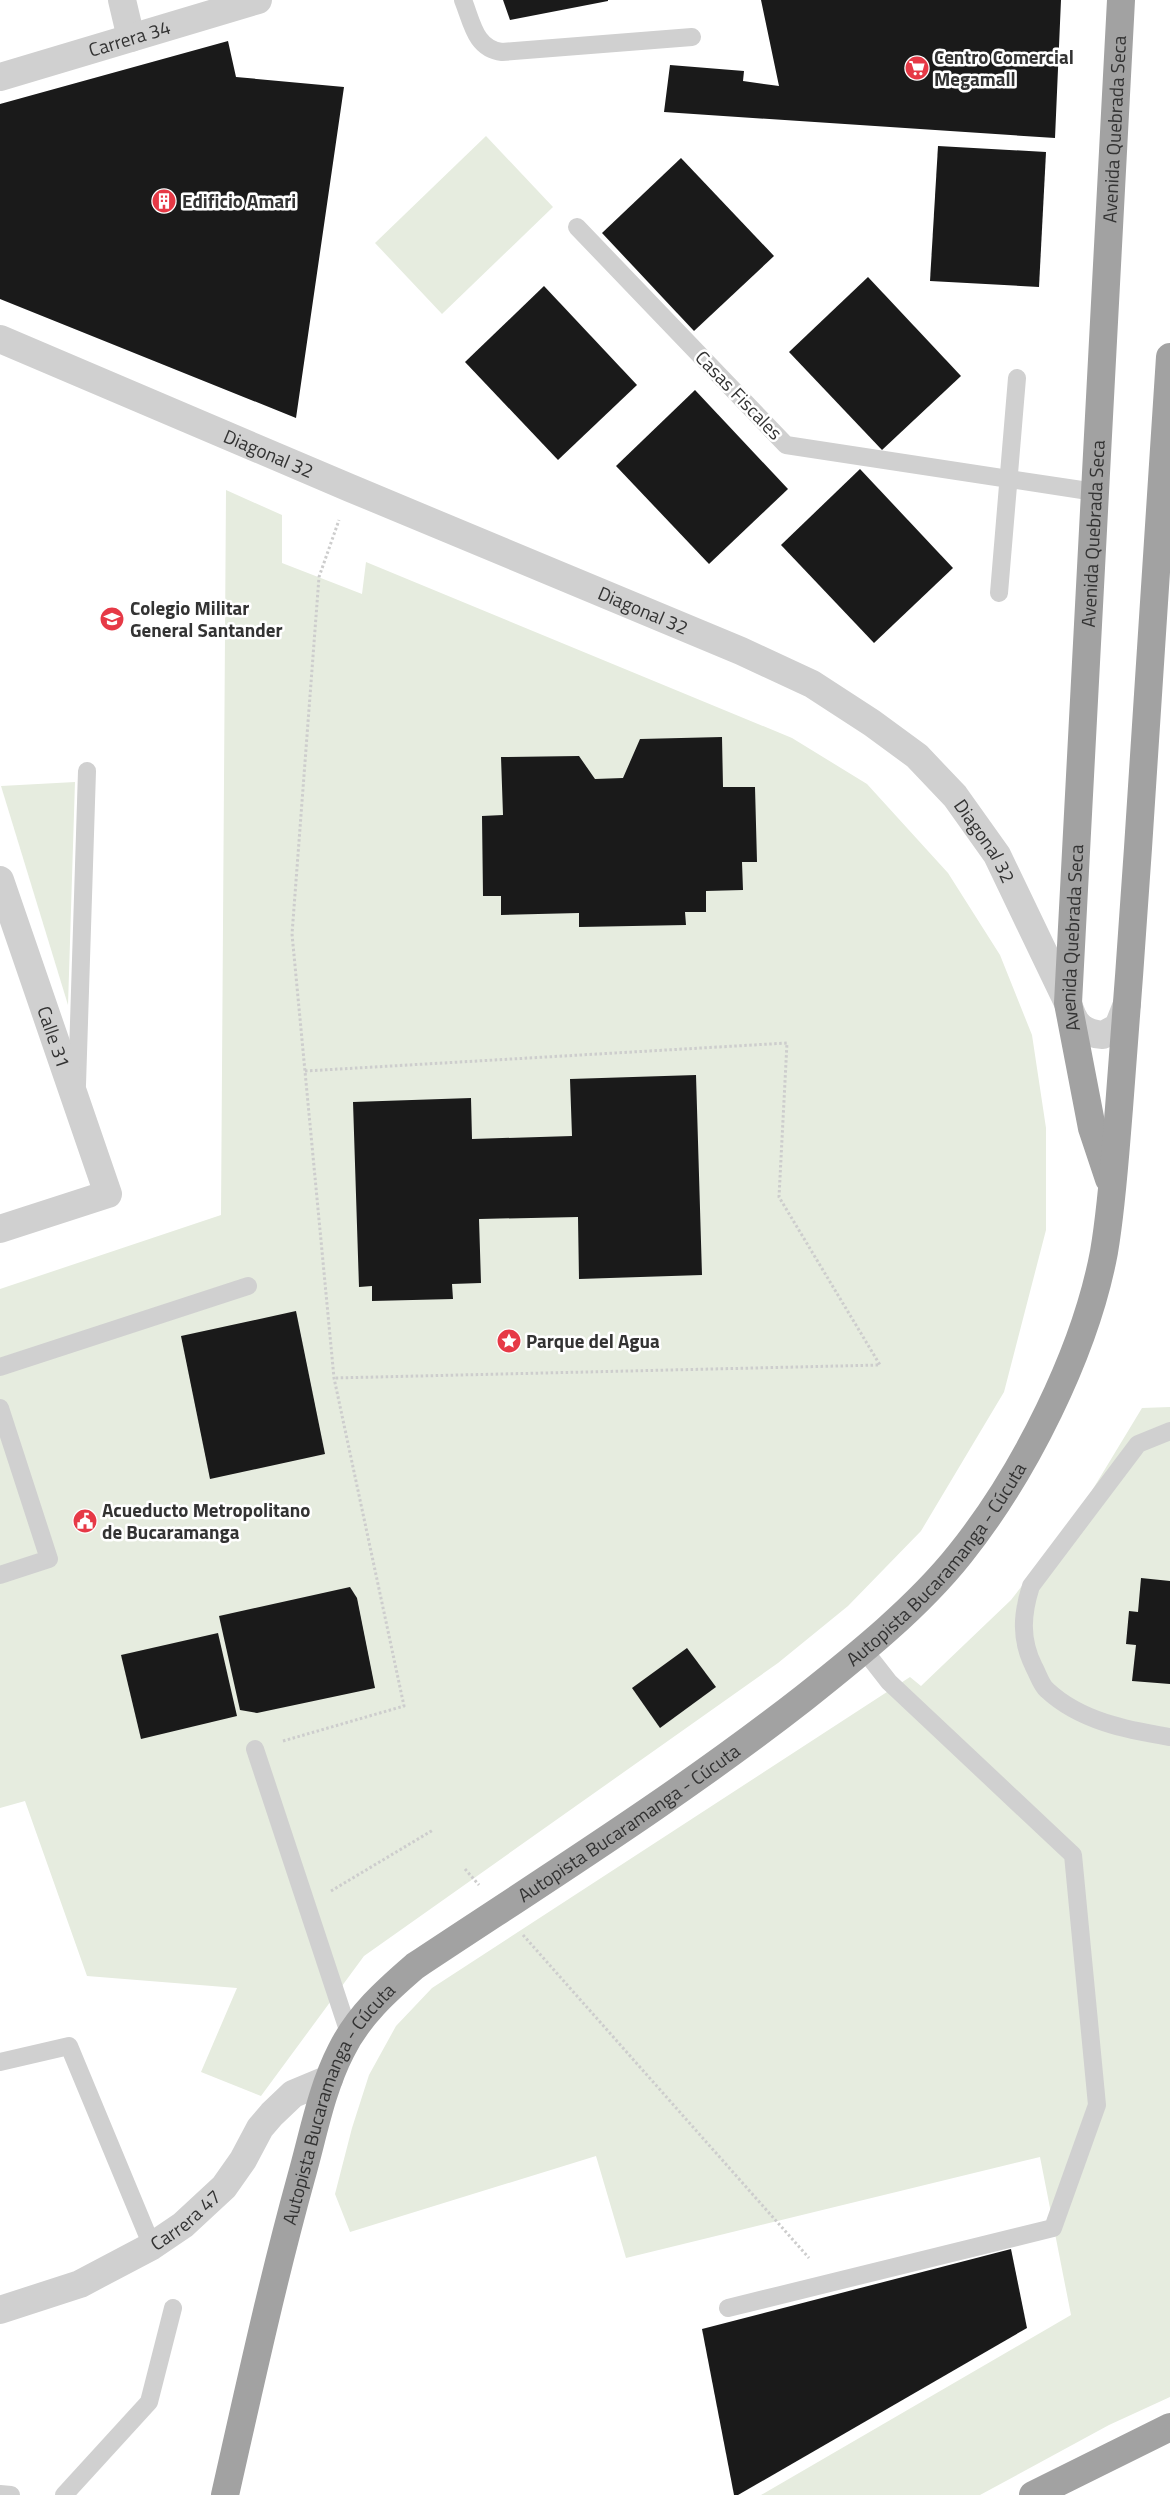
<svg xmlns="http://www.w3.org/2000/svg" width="1170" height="2495" viewBox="0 0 1170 2495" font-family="'Titillium Web',sans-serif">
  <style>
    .green { fill: #e6ecdf }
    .building { fill: #1a1a1a }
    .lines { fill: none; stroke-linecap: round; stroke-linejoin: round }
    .path { stroke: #cdcdcd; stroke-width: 3; stroke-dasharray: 2.5 2.5; stroke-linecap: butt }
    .service { stroke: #d0d0d0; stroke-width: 18 }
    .minor { stroke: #d0d0d0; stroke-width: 28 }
    .trunk { stroke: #a2a2a2; stroke-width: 28 }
    .labels { text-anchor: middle; stroke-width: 5; stroke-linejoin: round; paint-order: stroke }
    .street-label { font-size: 19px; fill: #333; stroke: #fff }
    .poi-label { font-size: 19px; font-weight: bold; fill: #333; stroke: #fff; text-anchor: start }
  </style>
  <rect width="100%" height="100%" fill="#fff"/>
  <!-- green -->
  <g class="green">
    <polygon points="486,136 553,207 442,314 375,243"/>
    <polygon points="226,490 282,515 282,563 362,594 366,562 792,738 867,784 948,873 1000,955 1032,1035 1046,1128 1046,1230 1004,1392 921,1531 848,1606 778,1663 364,1956 261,2096 201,2072 237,1988 87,1976 25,1801 0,1808 0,1289 221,1215"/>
    <polygon points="75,782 68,1005 1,786"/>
    <polygon points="1170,1407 1170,2397 1109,2425 980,2495 761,2495 1071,2315 1040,2157 626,2258 596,2156 350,2232 335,2194 352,2128 369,2075 396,2026 432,1988 910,1677 921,1686 1011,1600 1079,1512 1142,1408"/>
  </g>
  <!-- building -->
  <g class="building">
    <polygon points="503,0 608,0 608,1 510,20"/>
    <polygon points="761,0 1061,0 1055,138 664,112 670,65 744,71 743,81 779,86"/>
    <polygon points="228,41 236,77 344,87 296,418 0,299 0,104"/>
    <polygon points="938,146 1046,152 1039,287 930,281"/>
    <polygon points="681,158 774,256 694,331 602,233"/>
    <polygon points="868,277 961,376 882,450 789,352"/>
    <polygon points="544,286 637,385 558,460 465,362"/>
    <polygon points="695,390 788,489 709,564 616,466"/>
    <polygon points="860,469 953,568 874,643 781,545"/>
    <polygon points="722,737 723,787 755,787 757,862 742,862 743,890 706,891 706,912 685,912 686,925 579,927 579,913 501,915 501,896 483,896 482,816 503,815 501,757 579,756 595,779 623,778 640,739"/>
    <polygon points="696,1075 702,1275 579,1279 578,1217 479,1219 481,1283 452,1284 453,1299 372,1301 372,1286 359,1287 353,1102 471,1098 472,1139 572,1136 570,1079"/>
    <polygon points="296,1311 325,1454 210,1479 181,1336"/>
    <polygon points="1141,1578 1170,1581 1170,1684 1132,1681 1136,1645 1126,1644 1129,1611 1138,1612"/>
    <polygon points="350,1587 357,1598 375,1688 257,1713 240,1710 219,1616"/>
    <polygon points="218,1633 237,1716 141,1739 121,1655"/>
    <polygon points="687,1648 716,1687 660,1728 632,1688"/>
    <polygon points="1011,2249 1027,2328 738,2495 734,2495 702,2329"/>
  </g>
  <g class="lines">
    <!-- path -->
    <g class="path">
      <polyline points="305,1071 787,1043 779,1197 880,1365 334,1378"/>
      <polyline points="283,1741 404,1706 334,1378 292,934 319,577 339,520"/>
      <polyline points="465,1869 479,1885"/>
      <polyline points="331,1891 433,1830"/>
      <polyline points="523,1935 809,2258"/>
    </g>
    <!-- service -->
    <g class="service">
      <path d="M463,0c9,22 12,49 39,52l190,-15"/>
      <polyline points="577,227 786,445 1095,492"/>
      <polyline points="999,593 1017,378"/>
      <polyline points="77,1085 87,771"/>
      <polyline points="0,1367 248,1286"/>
      <polyline points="0,1408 49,1559 0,1575"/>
      <path d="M1170,1431l-32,13 -107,142c-9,28 -11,53 3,81 4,7 7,18 13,23 33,31 80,40 123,47"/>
      <polyline points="255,1749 350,2036"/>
      <polyline points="0,2062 69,2046 152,2246"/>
      <polyline points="728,2308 1053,2228 1097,2105 1073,1855 889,1682 864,1650"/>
      <polyline points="0,2494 11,2495"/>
      <polyline points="64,2495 149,2402 173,2308"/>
    </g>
    <!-- minor -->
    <g class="minor">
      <polyline points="122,0 131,38"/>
      <path id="s1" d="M0,77l258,-77"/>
      <path id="s2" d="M0,339l350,149 391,163 71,33 60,39 45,33 38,40 42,59 71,148c6,21 13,30 35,32l15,-8 9,-23"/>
      <path id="s3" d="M0,880l108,314 -108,35"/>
      <path id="s4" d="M0,2310l80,-26 72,-38 31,-21 41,-38 19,-27 17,-32 12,-14 21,-20 36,-15"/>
    </g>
    <!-- trunk -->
    <g class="trunk">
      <path id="s5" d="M1109,1179l-17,-51 -24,-125 53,-1003"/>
      <path id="s6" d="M225,2495c24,-106 47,-212 76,-317 12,-42 20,-88 40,-127 17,-35 45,-60 74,-85 131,-87 265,-171 389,-268 53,-42 114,-91 156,-144 64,-80 125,-201 144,-302 8,-47 11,-96 15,-144 7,-87 13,-173 19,-260 11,-163 21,-327 32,-491"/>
      <polyline points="1033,2495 1170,2427"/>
    </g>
  </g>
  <!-- icons -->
  <defs>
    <symbol id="supermarket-disc" viewBox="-11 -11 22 22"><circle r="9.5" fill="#e63946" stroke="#fff"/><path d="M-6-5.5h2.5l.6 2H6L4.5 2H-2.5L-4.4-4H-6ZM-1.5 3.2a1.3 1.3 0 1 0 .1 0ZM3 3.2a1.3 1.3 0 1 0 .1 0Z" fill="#fff"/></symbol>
    <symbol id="building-disc" viewBox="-11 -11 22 22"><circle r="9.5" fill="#e63946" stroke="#fff"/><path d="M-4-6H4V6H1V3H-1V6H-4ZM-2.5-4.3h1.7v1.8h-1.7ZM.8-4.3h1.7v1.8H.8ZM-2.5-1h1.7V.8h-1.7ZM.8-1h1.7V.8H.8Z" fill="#fff"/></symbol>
    <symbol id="university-disc" viewBox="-11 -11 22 22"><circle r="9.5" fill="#e63946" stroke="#fff"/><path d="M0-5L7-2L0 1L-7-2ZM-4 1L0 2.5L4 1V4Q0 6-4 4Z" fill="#fff"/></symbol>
    <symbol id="sight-disc" viewBox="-11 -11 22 22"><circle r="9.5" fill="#e63946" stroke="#fff"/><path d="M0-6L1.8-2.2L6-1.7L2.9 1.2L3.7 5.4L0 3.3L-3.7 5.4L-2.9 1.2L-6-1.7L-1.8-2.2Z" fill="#fff"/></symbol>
    <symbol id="civic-disc" viewBox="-11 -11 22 22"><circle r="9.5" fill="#e63946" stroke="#fff"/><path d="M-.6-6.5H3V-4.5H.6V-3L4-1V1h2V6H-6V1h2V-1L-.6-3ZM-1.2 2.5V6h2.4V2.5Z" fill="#fff"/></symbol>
  </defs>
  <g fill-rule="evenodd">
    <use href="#supermarket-disc" x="903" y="54" width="28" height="28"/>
    <use href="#building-disc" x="150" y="187" width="28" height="28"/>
    <use href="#university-disc" x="98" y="605" width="28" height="28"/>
    <use href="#sight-disc" x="495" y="1327" width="28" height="28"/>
    <use href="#civic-disc" x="71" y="1507" width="28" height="28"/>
  </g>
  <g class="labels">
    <!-- street labels -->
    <g class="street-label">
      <text dy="7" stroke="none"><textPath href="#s1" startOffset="135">Carrera 34</textPath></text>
      <text dy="7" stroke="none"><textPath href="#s5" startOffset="1056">Avenida Quebrada Seca</textPath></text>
      <text transform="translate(739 395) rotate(46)" y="7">Casas Fiscales</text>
      <text dy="7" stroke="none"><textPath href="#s2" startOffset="292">Diagonal 32</textPath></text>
      <text dy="7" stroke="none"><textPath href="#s5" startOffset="651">Avenida Quebrada Seca</textPath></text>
      <text dy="7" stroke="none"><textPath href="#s2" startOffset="698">Diagonal 32</textPath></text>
      <text dy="7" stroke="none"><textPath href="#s2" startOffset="1119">Diagonal 32</textPath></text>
      <text dy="7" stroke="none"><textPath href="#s5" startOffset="246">Avenida Quebrada Seca</textPath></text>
      <text dy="7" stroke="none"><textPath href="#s3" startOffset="166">Calle 31</textPath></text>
      <text dy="7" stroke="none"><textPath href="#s6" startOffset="1235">Autopista Bucaramanga - Cúcuta</textPath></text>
      <text dy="7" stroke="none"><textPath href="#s6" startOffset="830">Autopista Bucaramanga - Cúcuta</textPath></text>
      <text dy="7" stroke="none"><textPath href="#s6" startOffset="410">Autopista Bucaramanga - Cúcuta</textPath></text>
      <text dy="7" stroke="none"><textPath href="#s4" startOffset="208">Carrera 47</textPath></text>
    </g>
    <!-- poi labels -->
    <g class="poi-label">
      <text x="934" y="64">Centro Comercial<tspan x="934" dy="22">Megamall</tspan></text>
      <text x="182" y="208">Edificio Amari</text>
      <text x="130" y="615">Colegio Militar<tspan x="130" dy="22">General Santander</tspan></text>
      <text x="526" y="1348">Parque del Agua</text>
      <text x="102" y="1517">Acueducto Metropolitano<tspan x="102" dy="22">de Bucaramanga</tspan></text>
    </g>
  </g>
</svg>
